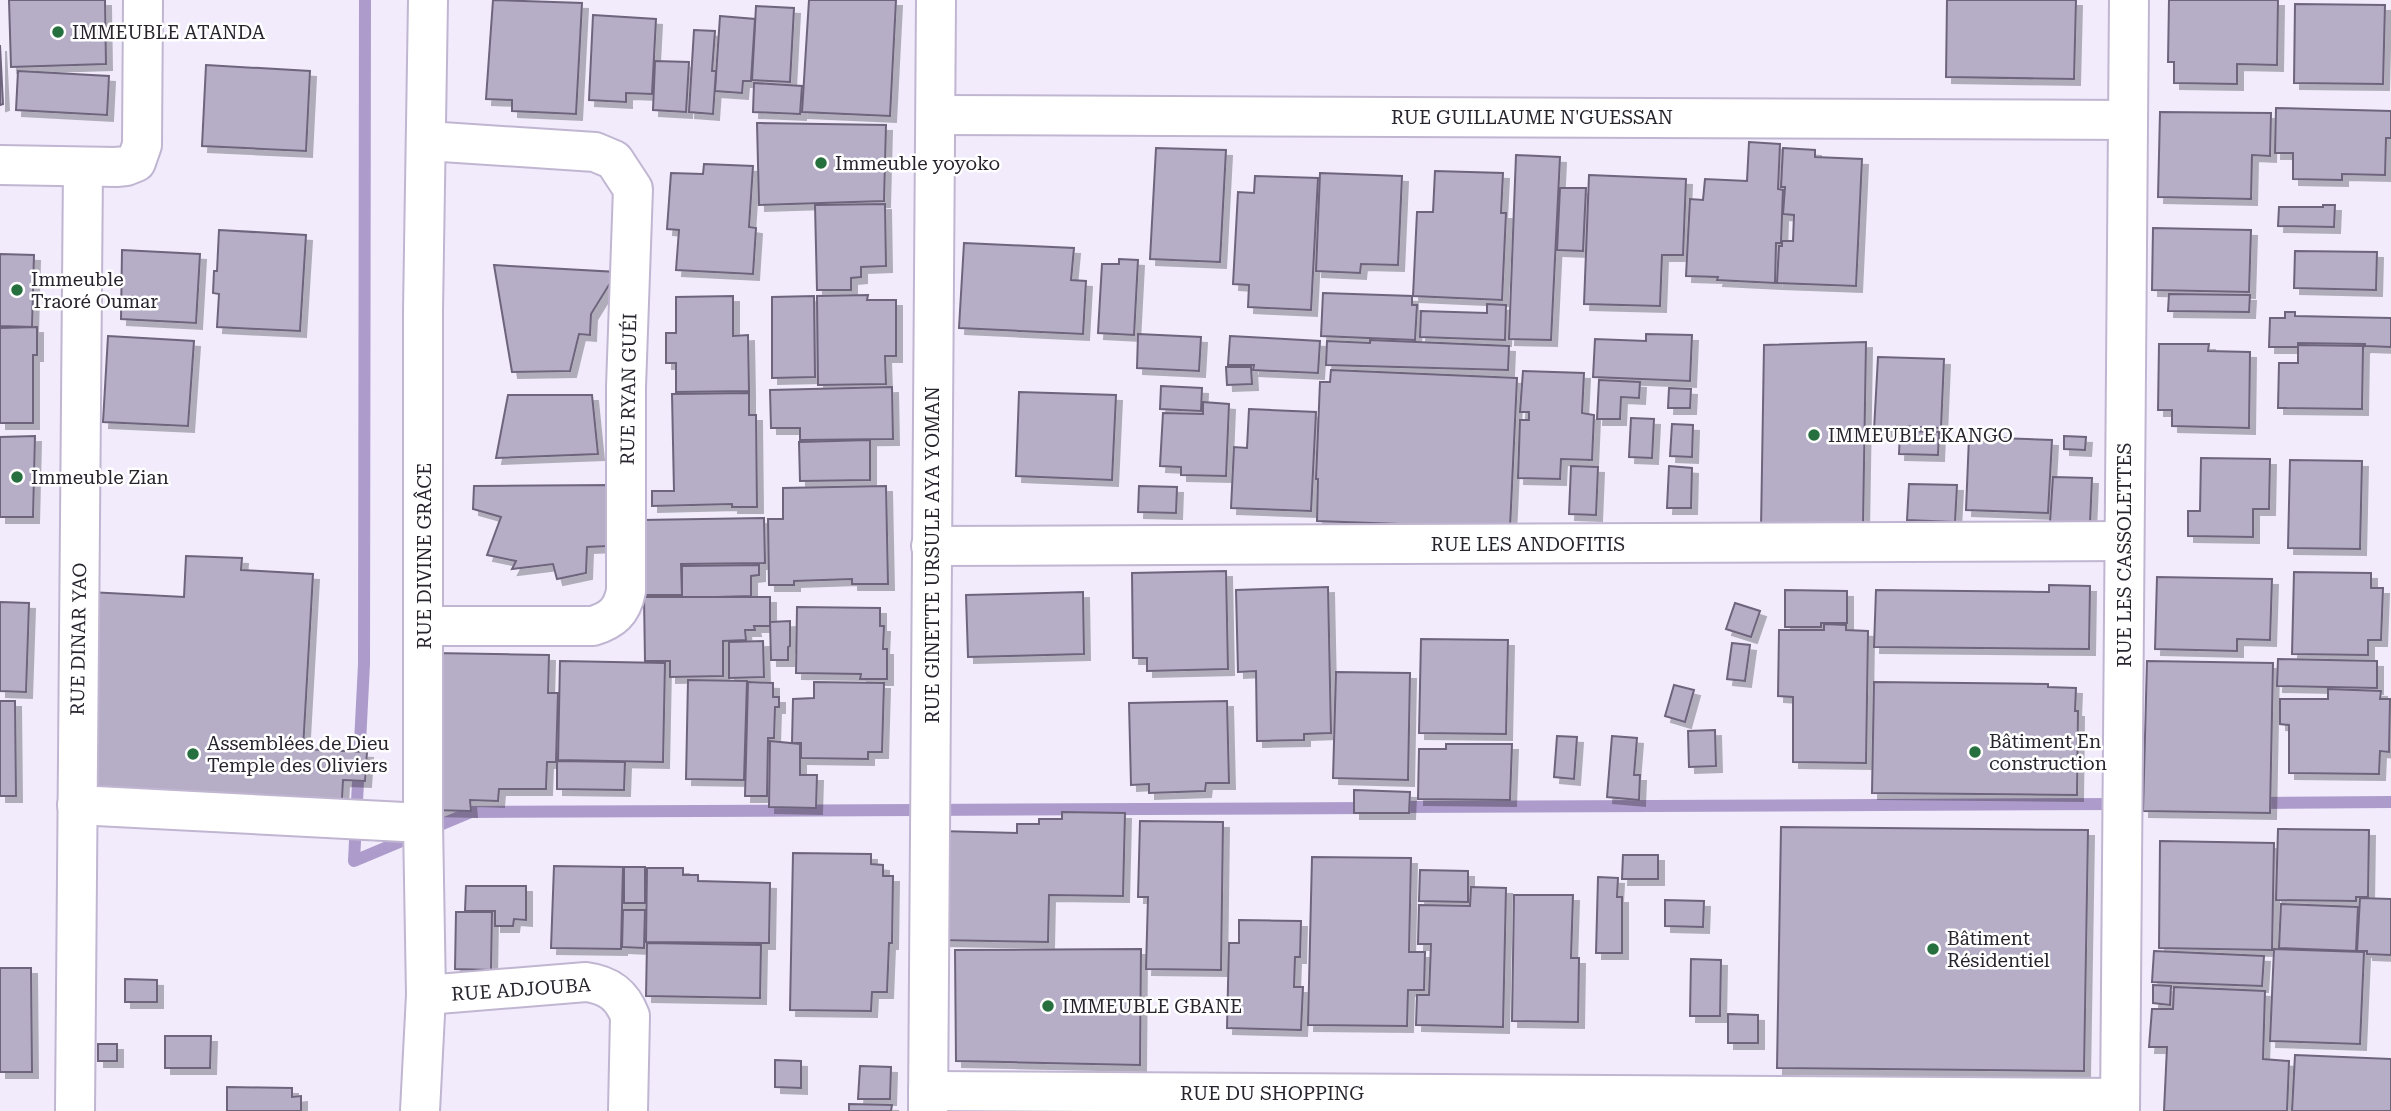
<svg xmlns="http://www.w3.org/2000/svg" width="2391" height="1111" viewBox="0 0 2391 1111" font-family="'Roboto Serif',serif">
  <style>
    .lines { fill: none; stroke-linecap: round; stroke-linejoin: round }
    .stream { stroke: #ad9ccb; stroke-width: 12 }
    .building { fill: #b6adc7; stroke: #6e657d; stroke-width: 2; filter: url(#shadow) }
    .minor-casing { stroke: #c0b6d1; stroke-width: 42 }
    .minor { stroke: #fff; stroke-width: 38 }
    .poi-dot { fill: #26703f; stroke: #fff; stroke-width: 2.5 }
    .labels { text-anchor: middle; stroke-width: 5; stroke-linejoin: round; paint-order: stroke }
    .poi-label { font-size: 19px; fill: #28242e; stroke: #fff; text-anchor: start }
    .street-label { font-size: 19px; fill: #28242e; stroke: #fff }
  </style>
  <defs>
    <filter id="shadow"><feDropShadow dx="6" dy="6" stdDeviation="0" flood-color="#0004"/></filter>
  </defs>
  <rect width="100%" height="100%" fill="#f1ebfc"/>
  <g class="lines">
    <!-- stream -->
    <g class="stream">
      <polyline points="365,0 364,664 354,861 471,812 1370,808"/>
      <polyline points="2256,803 2391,802"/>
      <polyline points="1395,807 2119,804"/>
    </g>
  </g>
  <!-- building -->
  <g class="building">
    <polygon points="9,0 105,0 106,64 11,67"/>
    <polygon points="493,0 582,3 576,114 512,111 512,100 486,99"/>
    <polygon points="809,0 896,0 890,116 802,112"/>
    <polygon points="1947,0 2076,0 2074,79 1946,77"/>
    <polygon points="2169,0 2278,0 2277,65 2237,64 2237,84 2174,83 2174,62 2168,62"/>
    <polygon points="2295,4 2385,5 2383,84 2294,83"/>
    <polygon points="756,6 794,8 790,82 752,80"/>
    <polygon points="593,15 656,19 652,94 626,93 626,102 589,100"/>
    <polygon points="720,16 755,19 751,81 743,81 742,93 715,91"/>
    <polygon points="694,30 715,31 712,71 716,71 713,114 689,112"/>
    <polygon points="0,45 3,104 0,105"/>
    <polygon points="655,61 689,62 686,112 653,110"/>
    <polygon points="206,65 310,71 306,151 202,146"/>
    <polygon points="18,71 109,76 107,115 16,110"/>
    <polygon points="754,83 802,86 800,114 753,112"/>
    <polygon points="2276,108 2391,111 2391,138 2386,138 2385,175 2342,174 2342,180 2293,179 2293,153 2275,153"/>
    <polygon points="2160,112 2271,113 2270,156 2252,155 2251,199 2158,197"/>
    <polygon points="757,123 886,125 884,201 759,205"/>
    <polygon points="1749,142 1780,144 1778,189 1783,190 1781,243 1776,243 1775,283 1717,280 1718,277 1686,276 1690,199 1703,200 1705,179 1747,181"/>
    <polygon points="1156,148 1226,150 1220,262 1150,259"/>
    <polygon points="1783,148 1815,150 1815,157 1862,159 1856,286 1777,283 1779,246 1782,246 1782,241 1793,241 1794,215 1783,214 1785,187 1781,187"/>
    <polygon points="1516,155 1560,157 1551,340 1509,339"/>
    <polygon points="704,164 753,166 749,227 756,228 753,274 676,270 679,230 667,229 671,173 703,174"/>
    <polygon points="1435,171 1503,173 1501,213 1506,213 1502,300 1413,296 1417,212 1433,212"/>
    <polygon points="1320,173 1402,176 1398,265 1361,264 1360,273 1316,271"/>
    <polygon points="1589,175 1686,179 1683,255 1662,255 1660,306 1584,304"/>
    <polygon points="1255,176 1318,178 1311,310 1248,307 1249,285 1233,284 1238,192 1254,193"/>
    <polygon points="1560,188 1586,188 1583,251 1557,250"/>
    <polygon points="885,204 886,266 861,267 861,277 851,278 851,290 817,290 815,205"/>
    <polygon points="2323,205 2335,205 2334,227 2278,226 2279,207 2323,207"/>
    <polygon points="2153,228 2251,230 2249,292 2152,290"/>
    <polygon points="219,230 306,235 300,331 217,327 219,294 213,293 214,271 217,271"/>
    <polygon points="964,243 1074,248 1071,280 1086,281 1083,334 959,328"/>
    <polygon points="122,250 200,254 196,323 121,319"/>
    <polygon points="2295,251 2377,252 2376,290 2294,288"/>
    <polygon points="0,254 34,255 32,327 0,326"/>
    <polygon points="1119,259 1138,260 1134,335 1098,333 1102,264 1119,264"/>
    <polygon points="494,265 617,272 591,314 590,335 579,334 570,371 512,372"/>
    <polygon points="1323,293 1412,296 1412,305 1417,305 1415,340 1321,336"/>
    <polygon points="2169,294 2250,295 2249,312 2168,311"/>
    <polygon points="868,295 867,300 896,300 896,356 885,356 886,384 818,385 817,296"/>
    <polygon points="733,296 733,336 748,335 749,391 676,392 676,363 666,363 666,333 676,333 676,297"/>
    <polygon points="814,296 815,377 772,378 772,297"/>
    <polygon points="1487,304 1506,305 1505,340 1420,337 1421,311 1487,313"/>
    <polygon points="2285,312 2295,312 2295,316 2391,318 2391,347 2365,346 2365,344 2298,343 2298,347 2269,347 2270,318 2285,318"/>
    <polygon points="37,327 37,355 33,355 33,423 0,423 0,328"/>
    <polygon points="1138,334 1201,337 1199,371 1137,368"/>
    <polygon points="1646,334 1692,335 1690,381 1593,377 1595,339 1646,341"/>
    <polygon points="108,336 194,341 188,426 103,422"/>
    <polygon points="1230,336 1320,341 1318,373 1253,370 1254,365 1228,365"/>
    <polygon points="1370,340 1509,346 1508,370 1326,365 1327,341 1370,343"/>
    <polygon points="1866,342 1863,525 1761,529 1764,345"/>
    <polygon points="2159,344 2209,344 2208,351 2250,352 2249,428 2172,426 2172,410 2158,410"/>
    <polygon points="2298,345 2365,346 2363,347 2362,409 2278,408 2279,363 2298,363"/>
    <polygon points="1878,357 1944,359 1941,428 1897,426 1897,431 1874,430"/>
    <polygon points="1226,367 1251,367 1252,384 1227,385"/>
    <polygon points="1331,370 1517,378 1510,528 1317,521 1318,479 1316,479 1320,382 1330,382"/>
    <polygon points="1523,371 1584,373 1582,413 1594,415 1592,460 1561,459 1560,479 1518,478 1520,420 1529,420 1529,412 1520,412"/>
    <polygon points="1599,380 1640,382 1639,398 1621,397 1620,419 1597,419"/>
    <polygon points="1161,386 1202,388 1201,411 1160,409"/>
    <polygon points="892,387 893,439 800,440 800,428 771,428 770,390"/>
    <polygon points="1669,388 1691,389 1690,408 1668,408"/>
    <polygon points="1019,392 1116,395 1112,480 1016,476"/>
    <polygon points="749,393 749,415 756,415 757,507 732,507 732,504 652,506 652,491 674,491 672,394"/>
    <polygon points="508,395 592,395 598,454 496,458"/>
    <polygon points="1203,402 1229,404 1226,476 1181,475 1181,467 1160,466 1163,413 1203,414"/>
    <polygon points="1249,409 1316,412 1311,511 1231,508 1234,447 1247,448"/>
    <polygon points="1631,418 1654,419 1652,458 1629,457"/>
    <polygon points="1672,424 1693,425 1692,457 1670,456"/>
    <polygon points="1900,431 1939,432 1938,455 1899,454"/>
    <polygon points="35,436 33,517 0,517 0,437"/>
    <polygon points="2064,436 2086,437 2085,450 2064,449"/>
    <polygon points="1969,437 2052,440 2048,513 1966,510"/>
    <polygon points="870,440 870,480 800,481 799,442"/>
    <polygon points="2201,458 2270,459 2269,509 2253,509 2253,537 2188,536 2188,511 2200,511"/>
    <polygon points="2290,460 2362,461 2360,549 2288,548"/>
    <polygon points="1571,466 1598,467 1596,515 1569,514"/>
    <polygon points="1669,466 1692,468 1691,508 1667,508"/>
    <polygon points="2053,477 2092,478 2090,524 2050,522"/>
    <polygon points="1909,484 1957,485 1955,522 1907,520"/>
    <polygon points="612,485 608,546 587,547 586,573 557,579 553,564 512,569 516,561 487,555 501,517 473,509 474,486"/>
    <polygon points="886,486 888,584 852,584 852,579 794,581 794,585 769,585 768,519 783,519 783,488"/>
    <polygon points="1139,486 1177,487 1176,513 1138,512"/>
    <polygon points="764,518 765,563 681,564 682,595 643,595 642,520"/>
    <polygon points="186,556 242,558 241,570 313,574 303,749 367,752 365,781 343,780 342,800 79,786 90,592 184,597"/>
    <polygon points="759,565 759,575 751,576 751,596 682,598 682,566"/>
    <polygon points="1226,571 1228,669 1147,671 1147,658 1133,658 1132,573"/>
    <polygon points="2294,572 2371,573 2371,588 2383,588 2381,640 2368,640 2368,655 2292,654"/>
    <polygon points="2157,577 2272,579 2270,640 2237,639 2237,651 2155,649"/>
    <polygon points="2049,585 2090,586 2089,649 1874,647 1876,590 2049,592"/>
    <polygon points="1328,587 1331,733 1304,734 1304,740 1257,741 1256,671 1238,672 1236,590"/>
    <polygon points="1785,590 1847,591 1847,623 1821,623 1821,627 1785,627"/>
    <polygon points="1083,592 1084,654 968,657 966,595"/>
    <polygon points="644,597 770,597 770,626 754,626 755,630 745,630 746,640 723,641 723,676 670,677 670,661 645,661"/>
    <polygon points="0,602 29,603 26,692 0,691"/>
    <polygon points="1735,603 1760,611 1751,637 1726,629"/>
    <polygon points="797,607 880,608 880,626 884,626 883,649 887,649 887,679 860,679 861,674 796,673"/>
    <polygon points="790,621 790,646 788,647 788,660 771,660 770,622"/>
    <polygon points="1824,624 1846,625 1846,630 1868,631 1866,763 1793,762 1793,697 1778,696 1779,630 1824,630"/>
    <polygon points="1421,639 1508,640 1506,734 1419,733"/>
    <polygon points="763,641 764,677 729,678 729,642"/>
    <polygon points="1732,643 1750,645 1745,681 1727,679"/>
    <polygon points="433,653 549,655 548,693 558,693 556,762 547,762 546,789 499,789 498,801 470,800 471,811 429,810"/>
    <polygon points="2278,659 2377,661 2377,688 2277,686"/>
    <polygon points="560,661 665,663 663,762 558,760"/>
    <polygon points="2147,661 2273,663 2270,813 2143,811"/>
    <polygon points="1336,672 1410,673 1408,780 1333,778"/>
    <polygon points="688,680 747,681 744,780 686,779"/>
    <polygon points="748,682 773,683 773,697 779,697 779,707 775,707 774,738 768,738 767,796 745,796"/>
    <polygon points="814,682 884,683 882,752 868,752 868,759 801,758 801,743 792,743 793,699 814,698"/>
    <polygon points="1874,682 2048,684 2048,687 2076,688 2075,711 2078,711 2077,795 1872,793"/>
    <polygon points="1674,685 1694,690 1685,722 1665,716"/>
    <polygon points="2328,689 2381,691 2380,699 2390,699 2389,752 2380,751 2379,774 2289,773 2289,725 2280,724 2280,699 2328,699"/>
    <polygon points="0,701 15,701 16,796 0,796"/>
    <polygon points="1227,701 1229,783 1206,783 1205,791 1149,793 1149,784 1131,785 1129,703"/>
    <polygon points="1715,730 1716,766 1689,767 1688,731"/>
    <polygon points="1557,736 1577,737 1574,779 1554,777"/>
    <polygon points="1612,736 1637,738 1634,775 1640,775 1639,800 1607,797"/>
    <polygon points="770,741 800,744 800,775 817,775 816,808 769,807"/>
    <polygon points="1446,744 1512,744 1510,800 1418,799 1419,749 1446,749"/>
    <polygon points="557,761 625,762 624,790 557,789"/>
    <polygon points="1354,790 1410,792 1409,813 1354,813"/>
    <polygon points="1062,812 1125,813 1123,896 1049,895 1048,942 938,940 940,831 1017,833 1017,824 1039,824 1039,819 1062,819"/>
    <polygon points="1140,821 1223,822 1221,970 1146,969 1148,897 1138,897"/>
    <polygon points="1781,827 2088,830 2084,1071 1777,1068"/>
    <polygon points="2278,829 2369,830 2368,897 2356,897 2356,901 2276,900"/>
    <polygon points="2160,841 2274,843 2272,950 2159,948"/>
    <polygon points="793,853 871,854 871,864 883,865 883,876 893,876 892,943 889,943 887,992 872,992 871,1011 790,1010"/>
    <polygon points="1623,855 1658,855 1658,879 1622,879"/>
    <polygon points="1312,857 1411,858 1409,952 1425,952 1424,990 1408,990 1407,1026 1308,1025"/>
    <polygon points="554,866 623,867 621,949 551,948"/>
    <rect x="624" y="867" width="21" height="36"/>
    <polygon points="647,868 683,868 683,875 698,875 698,881 770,883 769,943 646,942"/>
    <polygon points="1420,870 1468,871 1468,902 1419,901"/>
    <polygon points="1598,877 1618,878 1617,897 1622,897 1622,953 1596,953"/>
    <polygon points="466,886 526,886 526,920 514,919 513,926 495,926 495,911 465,911"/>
    <polygon points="1471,887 1506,888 1503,1027 1416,1025 1417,995 1429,995 1431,944 1418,944 1419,905 1470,906"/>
    <polygon points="1514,895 1573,895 1571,958 1579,958 1578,1022 1512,1021"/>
    <polygon points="2360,898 2391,899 2391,955 2367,954 2367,951 2357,951"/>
    <polygon points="1665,900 1704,901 1703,927 1665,926"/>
    <polygon points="2281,904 2358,907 2356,951 2279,948"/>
    <polygon points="623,910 645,910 644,948 622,947"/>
    <polygon points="456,912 492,912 491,970 455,969"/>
    <polygon points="1239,920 1301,921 1300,957 1295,957 1294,987 1303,987 1301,1030 1227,1028 1229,943 1239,943"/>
    <polygon points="647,943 761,945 760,998 646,996"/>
    <polygon points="1141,949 1140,1065 956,1061 955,950"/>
    <polygon points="2274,949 2364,952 2360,1044 2270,1041"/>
    <polygon points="2154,951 2264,956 2262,986 2152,982"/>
    <polygon points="1691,959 1721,960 1720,1016 1690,1016"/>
    <polygon points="0,968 31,968 32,1072 0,1072"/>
    <polygon points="125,979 157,980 157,1002 125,1002"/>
    <polygon points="2153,985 2171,986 2170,1005 2153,1003"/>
    <polygon points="2174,987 2265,991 2263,1059 2289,1061 2287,1111 2164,1111 2167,1047 2149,1047 2152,1009 2173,1009"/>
    <polygon points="1728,1014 1758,1015 1758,1043 1728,1043"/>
    <polygon points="165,1036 211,1036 210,1068 165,1068"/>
    <rect x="98" y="1044" width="19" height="17"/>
    <polygon points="2295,1055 2391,1059 2391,1111 2292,1111"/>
    <polygon points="775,1060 801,1061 801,1088 775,1087"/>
    <polygon points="860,1066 891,1067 890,1099 858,1099"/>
    <polygon points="227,1087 292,1088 292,1097 301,1096 301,1111 227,1111"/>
    <polygon points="849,1104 892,1105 891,1111 849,1111"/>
  </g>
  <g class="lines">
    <defs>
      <g id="minor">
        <polyline points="936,115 2128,120"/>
        <polyline points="0,165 116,167 126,166 136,162 142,145 143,0"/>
        <polyline points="931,546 2124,541"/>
        <path d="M425,626h168c19,-6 29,-14 33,-35v-204l7,-198 -19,-29 -19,-8 -168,-11"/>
        <polyline points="77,805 423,823"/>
        <path d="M426,995l160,-13c23,3 36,13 44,34l-2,95"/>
        <polyline points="928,1091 2120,1098"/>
        <polyline points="75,1111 83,167"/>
        <polyline points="420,1111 426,995 423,823 423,311 428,0"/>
        <polyline points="928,1111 936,0"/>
        <polyline points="2120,1111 2129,0"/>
      </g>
    </defs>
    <!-- minor casing -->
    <use href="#minor" class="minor-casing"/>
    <!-- minor -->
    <use href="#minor" class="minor"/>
  </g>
  <!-- markers -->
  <g class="poi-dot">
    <circle cx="58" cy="32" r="7"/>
    <circle cx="821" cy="163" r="7"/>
    <circle cx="17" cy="290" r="7"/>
    <circle cx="1814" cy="435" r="7"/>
    <circle cx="17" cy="477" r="7"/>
    <circle cx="1975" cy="752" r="7"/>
    <circle cx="193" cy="754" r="7"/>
    <circle cx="1933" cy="949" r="7"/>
    <circle cx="1048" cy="1006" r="7"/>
  </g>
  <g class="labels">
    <!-- poi labels -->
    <g class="poi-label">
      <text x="72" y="39">IMMEUBLE ATANDA</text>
      <text x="835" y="170">Immeuble yoyoko</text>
      <text x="31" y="286">Immeuble<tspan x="31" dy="22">Traoré Oumar</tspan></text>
      <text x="1828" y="442">IMMEUBLE KANGO</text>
      <text x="31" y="484">Immeuble Zian</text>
      <text x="1989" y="748">Bâtiment En<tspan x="1989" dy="22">construction</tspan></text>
      <text x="207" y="750">Assemblées de Dieu<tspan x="207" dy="22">Temple des Oliviers</tspan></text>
      <text x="1947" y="945">Bâtiment<tspan x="1947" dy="22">Résidentiel</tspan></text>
      <text x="1062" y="1013">IMMEUBLE GBANE</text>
    </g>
    <!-- street labels -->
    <g class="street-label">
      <text x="1532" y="124">RUE GUILLAUME N'GUESSAN</text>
      <text transform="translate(628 389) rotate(-89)" y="7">RUE RYAN GUÉI</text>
      <text x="1528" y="551">RUE LES ANDOFITIS</text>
      <text transform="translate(932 555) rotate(-90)" y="7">RUE GINETTE URSULE AYA YOMAN</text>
      <text transform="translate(2124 555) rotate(-90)" y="7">RUE LES CASSOLETTES</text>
      <text transform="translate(424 556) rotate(-90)" y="7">RUE DIVINE GRÂCE</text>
      <text transform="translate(78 639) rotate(-89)" y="7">RUE DINAR YAO</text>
      <text transform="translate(521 989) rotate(-4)" y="7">RUE ADJOUBA</text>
      <text x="1272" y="1100">RUE DU SHOPPING</text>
    </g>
  </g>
</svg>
